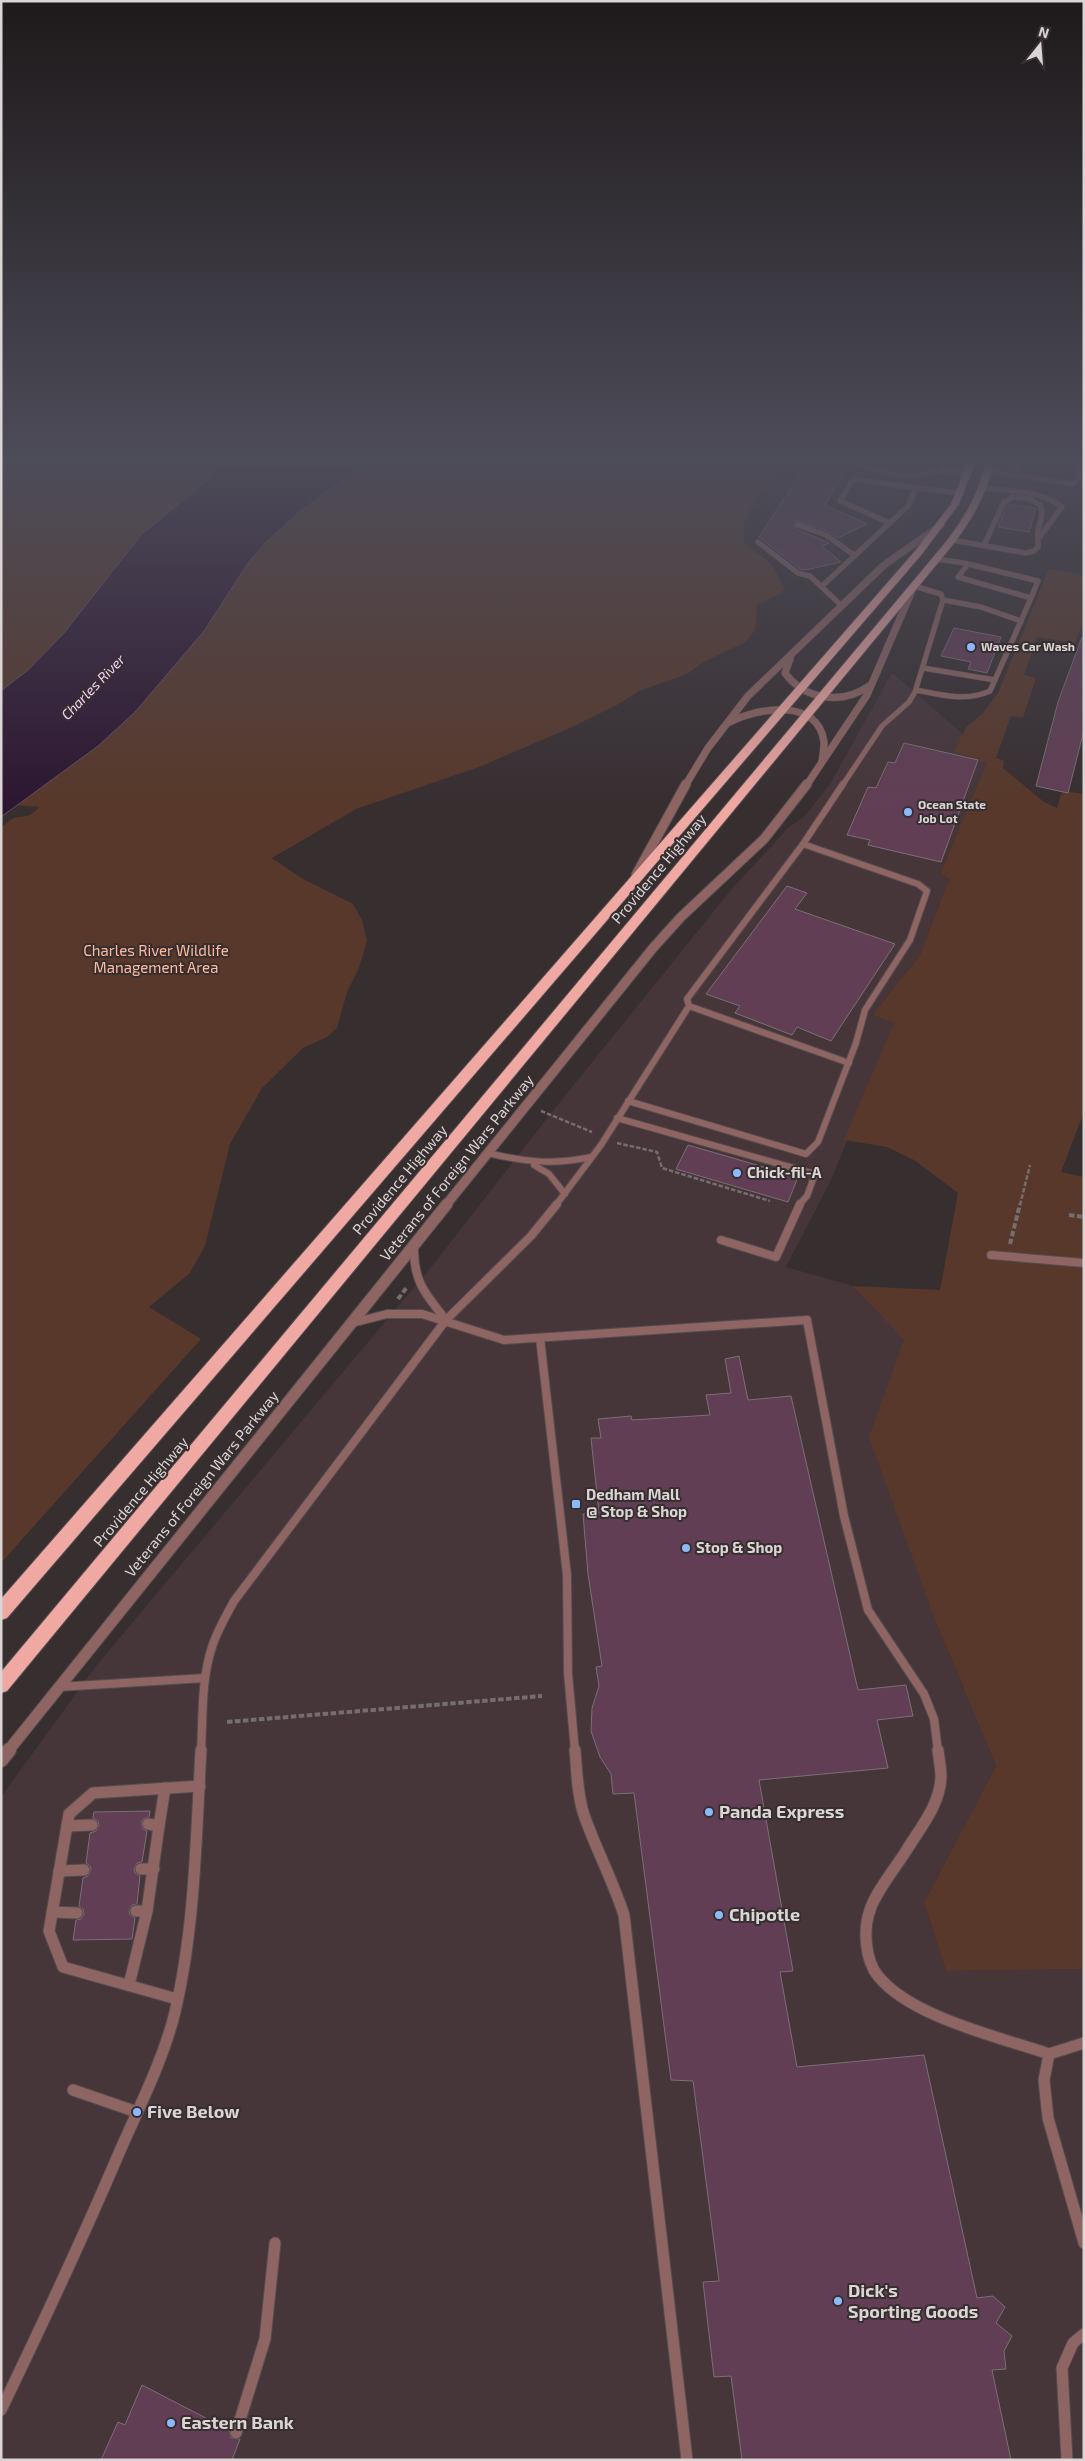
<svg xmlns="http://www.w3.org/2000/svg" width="1085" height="2461" viewBox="0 0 1085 2461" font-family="'Exo 2',sans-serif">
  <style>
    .built { fill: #46363a }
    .green { fill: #58382a }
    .water { fill: #2d1631; stroke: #614f62 }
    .building { fill: #613e54; stroke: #797075 }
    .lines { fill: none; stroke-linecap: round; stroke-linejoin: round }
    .service-far3-casing { stroke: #554c4e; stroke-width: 6 }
    .service-far2-casing { stroke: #554c4e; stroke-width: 8 }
    .service-far1-casing { stroke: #554c4e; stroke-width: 10 }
    .service-casing { stroke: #554c4e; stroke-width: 13 }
    .minor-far3-casing { stroke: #554c4e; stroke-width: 8 }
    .minor-far2-casing { stroke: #554c4e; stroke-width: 11 }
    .minor-far1-casing { stroke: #554c4e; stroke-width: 13 }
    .minor-casing { stroke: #554c4e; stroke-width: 16 }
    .trunk-casing { stroke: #554c4e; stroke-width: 2 }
    .path-far1 { stroke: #756d6f; stroke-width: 2.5; stroke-dasharray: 4.5 2; stroke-linecap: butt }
    .path { stroke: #756d6f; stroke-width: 4; stroke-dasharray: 5.5 2.5; stroke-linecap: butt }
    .service-far3 { stroke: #8e6562; stroke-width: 5 }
    .service-far2 { stroke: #8e6562; stroke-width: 6 }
    .service-far1 { stroke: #8e6562; stroke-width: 8 }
    .service { stroke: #8e6562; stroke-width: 11 }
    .minor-far3 { stroke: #8e6562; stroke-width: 7 }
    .minor-far2 { stroke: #8e6562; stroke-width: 9 }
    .minor-far1 { stroke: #8e6562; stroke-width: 11 }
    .minor { stroke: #8e6562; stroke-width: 14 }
    .trunk { fill: #f0a8a3; fill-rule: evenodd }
    .poi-dot { fill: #8bb9fc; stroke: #372e30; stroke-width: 2 }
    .labels { text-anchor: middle; stroke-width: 4; stroke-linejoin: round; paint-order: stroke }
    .far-poi-label { font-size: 12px; font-weight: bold; fill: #dbd5d6; stroke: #372e30; text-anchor: start }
    .far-water-label { font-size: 14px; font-style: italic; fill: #f4cffb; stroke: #372e30 }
    .street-label { font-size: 15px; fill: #dbd5d6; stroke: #372e30 }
    .park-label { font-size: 15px; fill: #ffbb9d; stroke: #372e30 }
    .poi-label { font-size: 15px; font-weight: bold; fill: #dbd5d6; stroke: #372e30; text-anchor: start }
    .near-poi-label { font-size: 18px; font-weight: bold; fill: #dbd5d6; stroke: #372e30; text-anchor: start }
  </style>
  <rect width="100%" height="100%" fill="#372e30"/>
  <!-- built -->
  <polygon class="built" points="892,673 990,757 940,874 949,879 920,955 872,1015 894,1023 832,1178 786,1267 917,1304 935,1620 996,1766 924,1902 946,1971 1084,1969 1084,2460 1,2460 1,1797 96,1666 432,1266 556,1107 731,890 789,827 804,817 830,784"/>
  <!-- green -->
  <g class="green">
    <polygon points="1,463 216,463 213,479 141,535 95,598 64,633 28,670 1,691"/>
    <path d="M367,463h372l-1,2c9,12 17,2 27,-2l13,1 4,7 -1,4c-18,19 -42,38 -37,67l27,22 14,24 -3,5 -25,12 -2,25 -9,12 -43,20 -16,12 -48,17 -22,14 -47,23 -91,39 -123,42 -84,49 29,20 52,26 9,16 5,21 -8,27 -12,24 -10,36 -10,9 -24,11 -41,40 -32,56 -25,102 -15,27 -41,34 52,32 -200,224v-736c4,-2 7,-6 11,-8 12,-5 16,1 27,-12l-23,-2 82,-59 37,-34 69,-81 44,-68 17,-20 32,-34 23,-13z"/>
    <polygon points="1049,569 1084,575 1084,621 1075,643 1037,637 1024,675 1036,678 1023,718 1011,716 996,758 1004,761 1003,768 1044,802 1057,808 1061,794 1065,791 1084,794 1084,1112 1061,1172 1084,1177 1084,1969 946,1971 924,1902 996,1766 935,1620 869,1437 904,1340 853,1286 940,1290 958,1193 914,1160 887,1147 844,1140 894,1023 872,1015 920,955 949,879 940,874 987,763 954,752 966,727 983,713 998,693"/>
  </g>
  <!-- water -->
  <polygon class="water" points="216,463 367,463 303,509 265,543 248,563 204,631 135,712 98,746 1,817 1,691 28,670 64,633 141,535 214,475"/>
  <!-- building -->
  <g class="building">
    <polygon points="803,469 842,476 825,505 867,524 838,538 827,531 796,521 794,525 796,529 829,543 822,546 841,562 806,570 800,569 759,537"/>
    <polygon points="1011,504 1036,508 1029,532 998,527 1006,508"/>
    <polygon points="954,628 1001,637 987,673 968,669 971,662 941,656"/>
    <polygon points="1082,637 1084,730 1068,793 1036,786 1058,702"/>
    <polygon points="904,743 978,760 941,862 868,845 870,840 847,835 868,787 876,788 888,762 895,763"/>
    <polygon points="787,886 807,893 795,909 895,944 831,1041 797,1027 792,1035 735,1013 740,1006 706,994"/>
    <polygon points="688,1145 798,1177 788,1202 676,1169"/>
    <polygon points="739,1356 748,1400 791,1396 858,1690 906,1685 913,1716 877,1720 888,1768 759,1780 793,1971 780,1972 797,2067 924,2055 977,2298 993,2296 1005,2307 996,2323 1012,2336 1004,2351 1006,2369 992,2370 1011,2460 742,2460 731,2376 714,2377 703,2282 719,2281 693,2081 671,2080 634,1793 613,1794 611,1774 600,1757 591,1731 592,1708 599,1686 596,1667 602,1666 588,1574 583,1514 599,1513 591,1438 601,1438 598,1419 631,1416 632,1420 710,1415 706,1395 731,1393 725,1359"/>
    <polygon points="150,1811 149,1817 143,1819 141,1823 143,1829 147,1831 142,1862 137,1863 134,1869 135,1873 140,1876 137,1904 132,1905 129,1911 130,1915 135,1918 132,1939 73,1940 76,1920 81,1919 84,1914 83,1909 79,1906 83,1878 88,1876 91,1870 90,1866 86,1863 90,1833 96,1831 99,1825 98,1821 93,1818 94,1812"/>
    <polygon points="142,2385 229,2430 231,2438 240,2439 232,2460 101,2460 118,2422 125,2425"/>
  </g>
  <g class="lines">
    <defs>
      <g id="service-far3">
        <path d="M859,463c22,14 58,13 83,8l2,-8"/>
        <polyline points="942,471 967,474"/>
        <polyline points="988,471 1073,484 1078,479 1079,467 1076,463"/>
        <polyline points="1014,475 1020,463"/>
        <path d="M1002,506l10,-9 18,2 10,6c6,13 -5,22 -2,34"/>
        <polyline points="890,523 840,501 853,479 916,488"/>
        <polyline points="798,525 826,535 854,555"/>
        <path d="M952,540l74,13 8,-2 4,-4v-8l24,-32c-21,-17 -53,-16 -79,-19"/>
        <polyline points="758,542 798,573 810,576 842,606"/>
        <polyline points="984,545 1004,502"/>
        <polyline points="936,559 964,563 1038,581 1031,598 958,577 968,564"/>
        <polyline points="822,586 908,506 916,488 961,493"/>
        <polyline points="1021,621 1031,598"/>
        <polyline points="923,668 995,680"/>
        <path d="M916,690c25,5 50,12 74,1l31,-70 -40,-14 -38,-7"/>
        <polyline points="842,786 882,726 909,702 915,692 943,600 941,594 914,586"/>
      </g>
      <g id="service-far2">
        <polyline points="843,784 803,844 687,999 689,1006 849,1063"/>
        <polyline points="628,1101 806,1154 818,1142 856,1043 865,1010 910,940 927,891 918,884 803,844"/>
        <polyline points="617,1118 815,1174 807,1196 799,1205"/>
        <path d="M488,1153c36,9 66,12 103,4"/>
        <polyline points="534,1165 549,1174 565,1194"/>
        <polyline points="556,1205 601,1145 689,1006"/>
      </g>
      <g id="service-far1">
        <polyline points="721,1240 776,1257 800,1204"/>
        <path d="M414,1247c-1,34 12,48 32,73"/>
        <polyline points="991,1255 1084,1263"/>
        <polyline points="352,1323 387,1314 422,1314 504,1340 807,1320 844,1516 868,1610 924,1694 934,1719 938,1751"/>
        <polyline points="540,1338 567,1575 568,1673 575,1751"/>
        <polyline points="58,1687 205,1678"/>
        <path d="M201,1751c2,-34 0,-71 11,-104 5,-16 14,-31 22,-46l212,-281 85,-84 26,-32"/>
      </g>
      <g id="service">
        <path d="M575,1750c2,21 2,44 9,65 12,34 29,66 40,100l63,545"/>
        <path d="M938,1750c1,9 3,18 3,27 -1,28 -21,51 -35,74 -10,16 -31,42 -36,59 -7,19 -5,50 8,66 33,41 121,61 171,78"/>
        <polyline points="148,1824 159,1826 165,1788"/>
        <polyline points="67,1826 92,1825"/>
        <polyline points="141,1869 154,1869"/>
        <polyline points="59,1871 84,1870"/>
        <polyline points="136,1911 147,1911"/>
        <polyline points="52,1912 77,1913"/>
        <polyline points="129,1985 147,1911 159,1826"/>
        <polyline points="177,1999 63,1967 49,1931 69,1814 93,1793 200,1786"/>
        <polyline points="1084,2043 1049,2054 1044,2080 1048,2118 1084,2243"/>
        <polyline points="73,2090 137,2112"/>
        <path d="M1,2410c41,-85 81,-170 118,-257 20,-46 44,-92 56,-141 20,-85 21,-174 26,-262"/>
        <polyline points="236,2433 265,2339 275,2243"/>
        <polyline points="1067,2460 1062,2368 1073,2343 1084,2334"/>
      </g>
      <g id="minor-far3">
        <path d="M790,659l-5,14c20,27 57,32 84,13"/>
        <path d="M730,722c27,-14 88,-25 94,20 0,6 -1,13 -2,19"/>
        <polyline points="685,786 708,748 748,696 884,565 941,525"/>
        <polyline points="806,786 867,695 914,586"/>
      </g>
      <g id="minor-far2">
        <polyline points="636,875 686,784"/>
        <polyline points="446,1205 653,948 681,917 764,839 807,784"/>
      </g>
      <polyline id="minor-far1" points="8,1751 447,1204"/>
      <polyline id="minor" points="1,1760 9,1750"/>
      <g id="trunk">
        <polygon points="967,463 975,463 959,504 922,554 7,1618 1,1620 1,1599 916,550 951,504"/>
        <path d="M985,463h8c-6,32 -22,58 -42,84l-944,1144 -6,2v-21l944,-1129c19,-24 34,-49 40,-80z"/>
      </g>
    </defs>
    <!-- service-far3 casing -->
    <use href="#service-far3" class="service-far3-casing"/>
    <!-- service-far2 casing -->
    <use href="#service-far2" class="service-far2-casing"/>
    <!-- service-far1 casing -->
    <use href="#service-far1" class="service-far1-casing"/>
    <!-- service casing -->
    <use href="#service" class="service-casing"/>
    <!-- minor-far3 casing -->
    <use href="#minor-far3" class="minor-far3-casing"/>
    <!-- minor-far2 casing -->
    <use href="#minor-far2" class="minor-far2-casing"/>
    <!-- minor-far1 casing -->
    <use href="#minor-far1" class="minor-far1-casing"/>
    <!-- minor casing -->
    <use href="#minor" class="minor-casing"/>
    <!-- trunk casing -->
    <use href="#trunk" class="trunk-casing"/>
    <!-- path-far1 -->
    <g class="path-far1">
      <polyline points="541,1111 592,1132"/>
      <polyline points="617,1143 657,1152 662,1168 770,1201"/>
      <polyline points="1020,1205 1030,1165"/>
    </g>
    <!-- path -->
    <g class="path">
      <polyline points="1069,1215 1084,1217"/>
      <polyline points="1010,1244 1020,1204"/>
      <polyline points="398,1299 407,1287"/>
      <polyline points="227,1722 542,1696"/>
    </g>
    <!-- service-far3 -->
    <use href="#service-far3" class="service-far3"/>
    <!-- service-far2 -->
    <use href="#service-far2" class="service-far2"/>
    <!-- service-far1 -->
    <use href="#service-far1" class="service-far1"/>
    <!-- service -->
    <use href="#service" class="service"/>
    <!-- minor-far3 -->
    <use href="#minor-far3" class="minor-far3"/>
    <!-- minor-far2 -->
    <use href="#minor-far2" class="minor-far2"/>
    <!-- minor-far1 -->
    <use href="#minor-far1" class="minor-far1"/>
    <!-- minor -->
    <use href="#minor" class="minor"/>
    <!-- trunk -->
    <use href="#trunk" class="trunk"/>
  </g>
  <!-- sky -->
  <linearGradient id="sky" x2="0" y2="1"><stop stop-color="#1e191a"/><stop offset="0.57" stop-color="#4d4c59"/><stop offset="1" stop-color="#4d4c59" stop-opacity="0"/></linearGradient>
  <rect width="1085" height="807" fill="url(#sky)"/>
  <!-- markers -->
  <g class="poi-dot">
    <circle cx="971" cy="647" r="5"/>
    <circle cx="908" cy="812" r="5"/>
    <circle cx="737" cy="1173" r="5"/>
    <rect x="571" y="1499" width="10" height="10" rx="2.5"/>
    <circle cx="686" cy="1548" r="5"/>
    <circle cx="709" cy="1812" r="5"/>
    <circle cx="719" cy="1915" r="5"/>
    <circle cx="137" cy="2112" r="5"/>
    <circle cx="838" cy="2301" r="5"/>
    <circle cx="171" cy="2423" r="5"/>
  </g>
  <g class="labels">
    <!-- far-poi labels -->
    <g class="far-poi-label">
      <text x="981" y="651">Waves Car Wash</text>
      <text x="918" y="809">Ocean State<tspan x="918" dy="14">Job Lot</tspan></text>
    </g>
    <!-- far-water labels -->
    <g class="far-water-label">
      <text transform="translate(93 687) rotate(-46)" y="5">Charles River</text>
    </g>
    <!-- street labels -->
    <g class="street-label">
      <text transform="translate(659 869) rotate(-50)" y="5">Providence Highway</text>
      <text transform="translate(457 1168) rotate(-51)" y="5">Veterans of Foreign Wars Parkway</text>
      <text transform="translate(400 1180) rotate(-50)" y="5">Providence Highway</text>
      <text transform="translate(202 1484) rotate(-51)" y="5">Veterans of Foreign Wars Parkway</text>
      <text transform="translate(141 1492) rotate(-50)" y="5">Providence Highway</text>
    </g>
    <!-- park labels -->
    <g class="park-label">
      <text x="156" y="956">Charles River Wildlife<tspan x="156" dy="17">Management Area</tspan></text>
    </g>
    <!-- poi labels -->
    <g class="poi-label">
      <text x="747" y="1178">Chick-fil-A</text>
      <text x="586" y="1500">Dedham Mall<tspan x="586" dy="17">@ Stop &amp; Shop</tspan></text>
      <text x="696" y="1553">Stop &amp; Shop</text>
    </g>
    <!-- near-poi labels -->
    <g class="near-poi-label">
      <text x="719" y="1818">Panda Express</text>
      <text x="729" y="1921">Chipotle</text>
      <text x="147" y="2118">Five Below</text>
      <text x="848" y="2297">Dick's<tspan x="848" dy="21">Sporting Goods</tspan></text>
      <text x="181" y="2429">Eastern Bank</text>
    </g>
  </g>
  <!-- border -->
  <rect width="1085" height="2461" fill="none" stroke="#dbd5d6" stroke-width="5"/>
  <!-- north arrow -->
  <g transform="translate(1040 45) rotate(17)" stroke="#372e30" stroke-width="4" paint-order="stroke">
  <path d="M0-4L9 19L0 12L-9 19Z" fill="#dbd5d6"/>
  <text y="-8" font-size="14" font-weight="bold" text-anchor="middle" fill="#dbd5d6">N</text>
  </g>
</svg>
